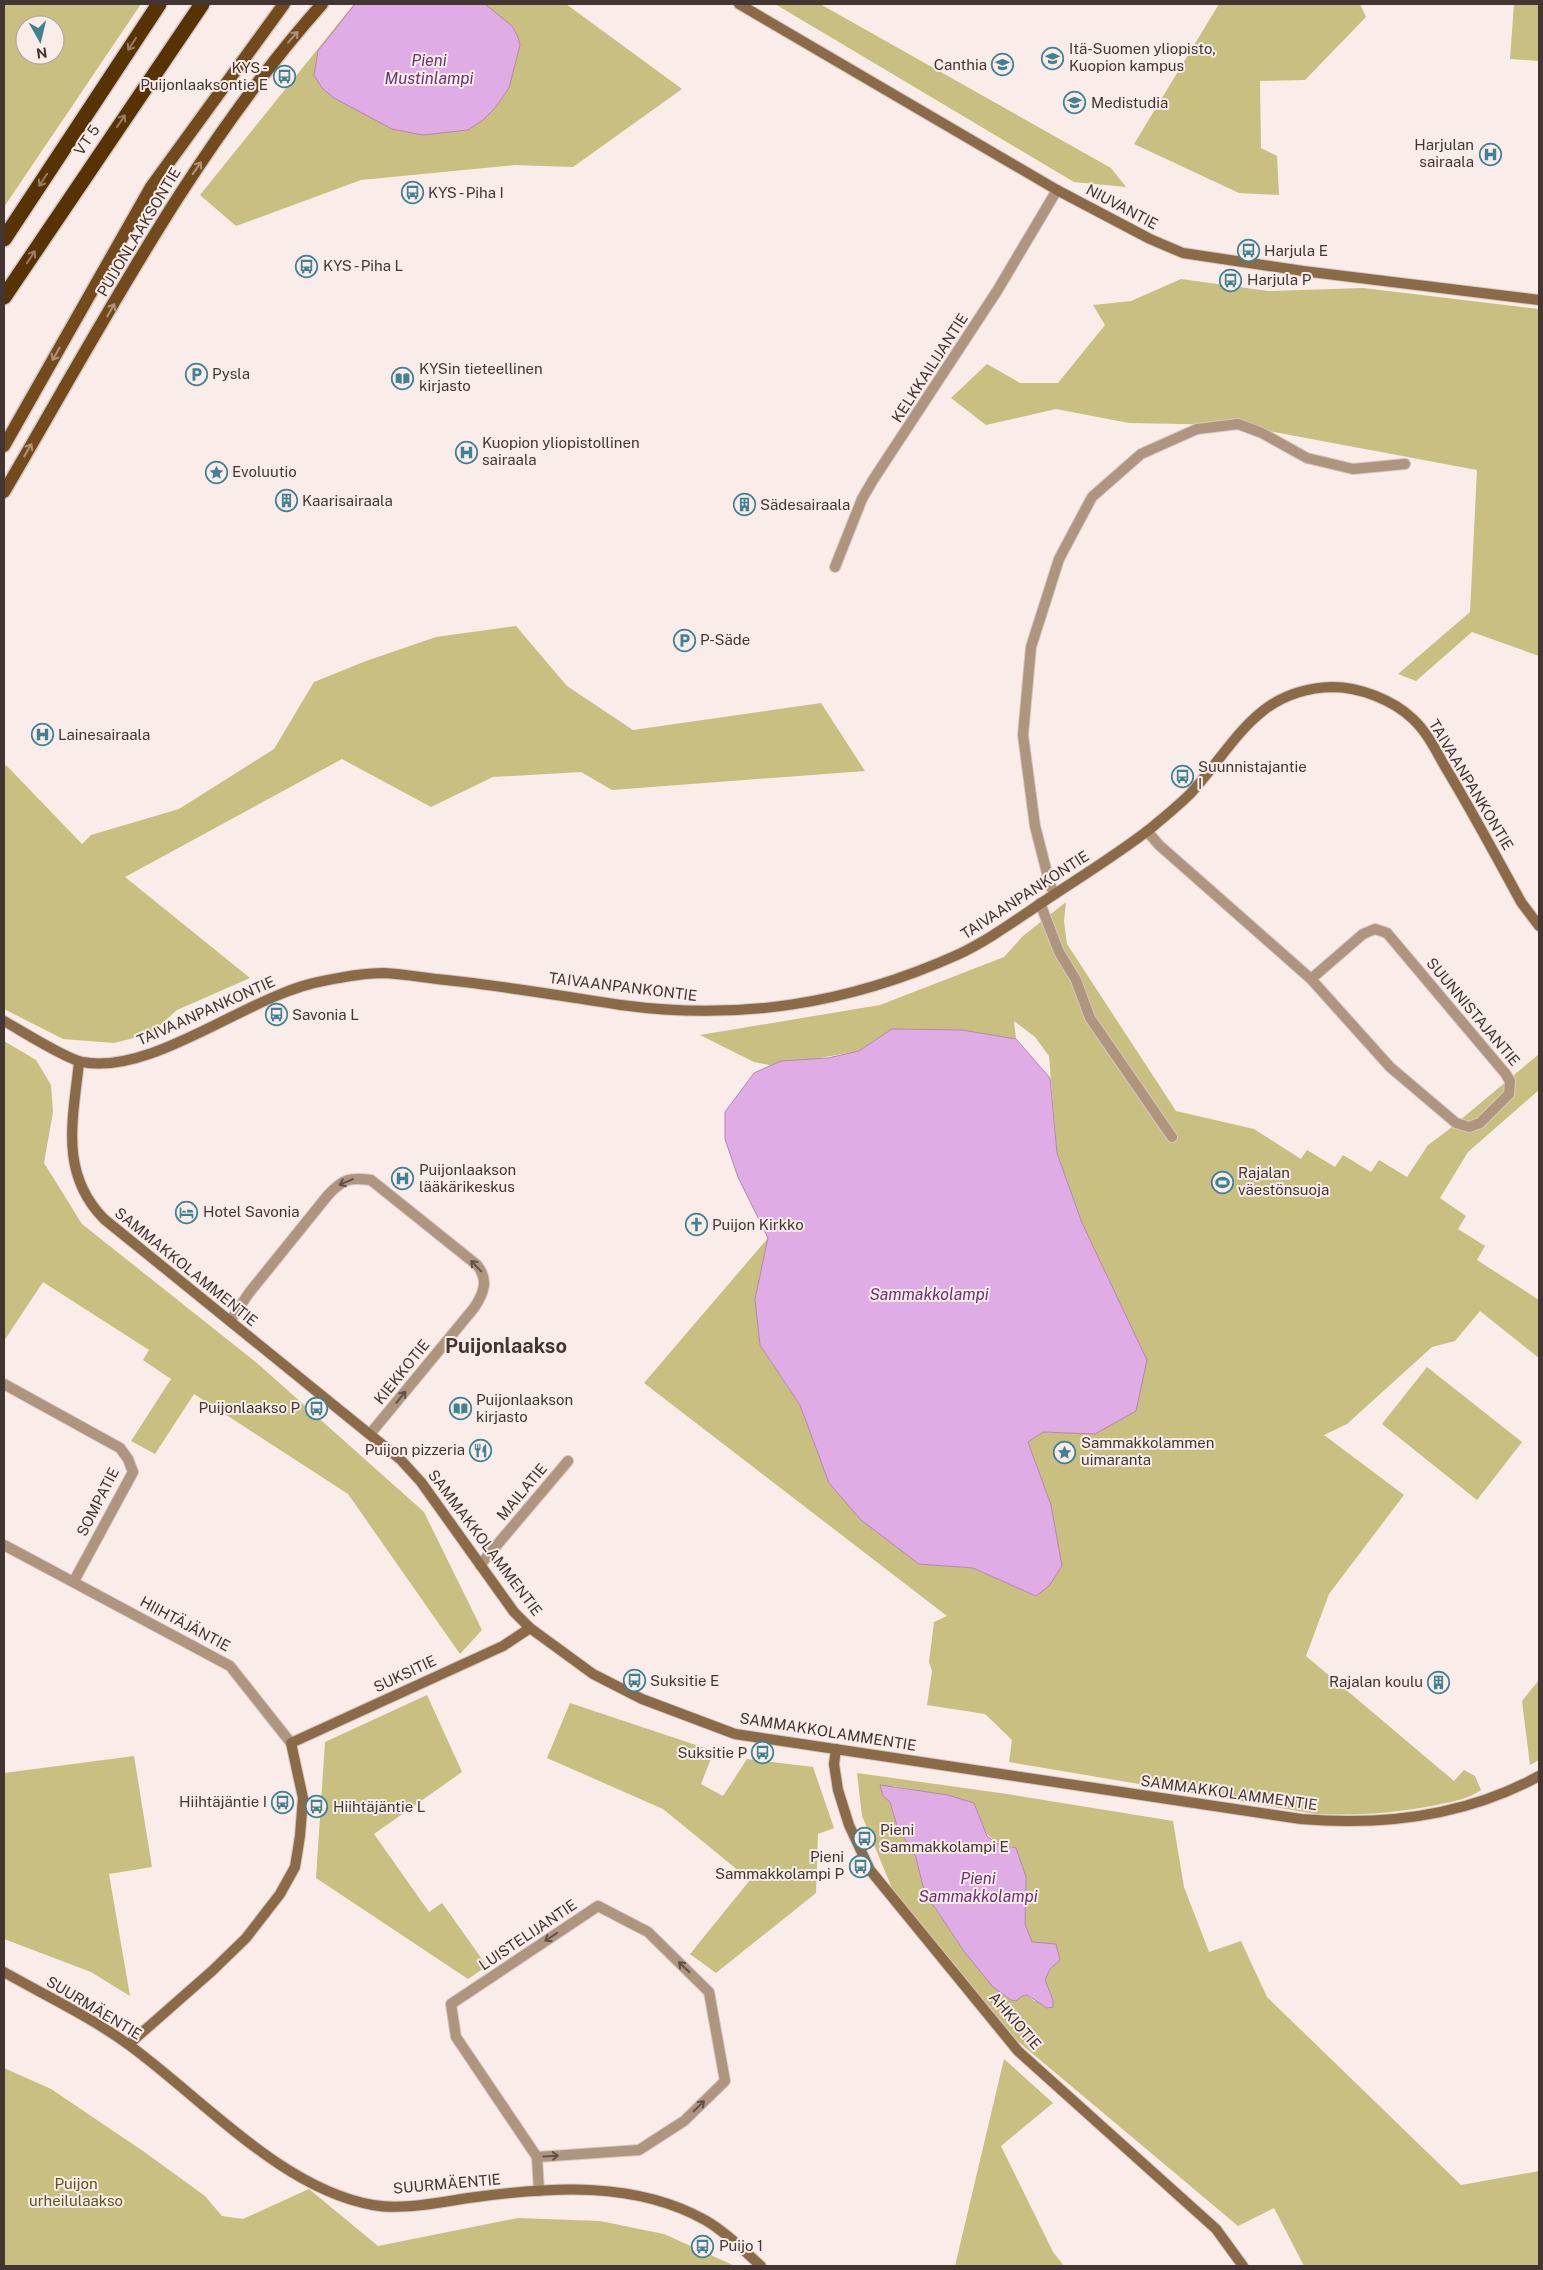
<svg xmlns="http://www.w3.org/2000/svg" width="1543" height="2270" viewBox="0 0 1543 2270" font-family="'Public Sans',sans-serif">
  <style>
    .green { fill: #c8bf80; fill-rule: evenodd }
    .water { fill: #e0ace5; stroke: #b188af }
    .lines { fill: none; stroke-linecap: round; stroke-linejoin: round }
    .street-casing { stroke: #d5c7c4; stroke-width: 12 }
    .secondary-casing { stroke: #d5c7c4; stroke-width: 12 }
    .primary-casing { stroke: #d5c7c4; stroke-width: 15 }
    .highway-casing { stroke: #d5c7c4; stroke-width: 18 }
    .street { stroke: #ad957e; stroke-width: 10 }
    .secondary { stroke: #8b6a47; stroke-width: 10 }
    .primary { stroke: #724a1c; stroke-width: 12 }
    .highway { stroke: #573303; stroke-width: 15 }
    .oneway { stroke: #af9378 }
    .oneway2 { stroke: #987d5f }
    .oneway3 { stroke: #625249 }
    .labels { text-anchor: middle; stroke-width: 4; stroke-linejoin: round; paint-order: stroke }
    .poi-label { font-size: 15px; fill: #423532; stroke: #faece9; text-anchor: start }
    .street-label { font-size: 15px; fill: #423532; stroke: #faece9 }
    .park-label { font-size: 15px; fill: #5c541c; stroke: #faece9 }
    .water-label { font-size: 16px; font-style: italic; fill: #6b2f72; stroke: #faece9 }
    .district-label { font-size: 20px; font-weight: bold; fill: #423532; stroke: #faece9 }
  </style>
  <rect width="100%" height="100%" fill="#faece9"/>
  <!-- green -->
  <g class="green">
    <path d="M4,4h137l-137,203zM25,25h30v30h-30z"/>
    <polygon points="354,4 566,4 682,89 573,167 515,165 361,180 236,226 200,195"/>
    <polygon points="775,4 820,4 1111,168 1126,187 1074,182"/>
    <polygon points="1219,4 1360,4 1366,17 1305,80 1260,81 1261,148 1277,156 1279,195 1239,193 1134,144"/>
    <polygon points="1514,4 1539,4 1539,61 1510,59"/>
    <polygon points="1181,279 1268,291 1363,288 1539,309 1539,656 1472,632 1416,681 1398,674 1470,612 1477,470 1236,425 1129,423 1056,409 986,425 951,398 987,364 1020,383 1058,383 1105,325 1093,305 1131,301"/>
    <polygon points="516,626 567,686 633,730 821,703 865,771 612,790 581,772 493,777 431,807 342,759 125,877 250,978 177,1010 150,1034 114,1043 63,1039 4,1009 4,768 6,765 82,844 91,835 179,809 274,749 314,682 366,661 436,637"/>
    <path d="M1066,902l-2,19 3,23 109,167 78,18 47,30 6,-9 28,17 8,-12 28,17 8,-12 28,17 21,-32 19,-14 92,-77v36l-71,62 -28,46 26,18 -8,13 27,17 -8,14 62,40v58l-59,-47 -25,30 -23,6 -85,77 -23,11 80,60 -75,99 -23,62 148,125 10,-11 11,6 6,14c-14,10 -28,11 -44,15 -42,8 -78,11 -121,9l-307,-52 3,-22 -27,-26 -58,-9 5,-34 -3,-9 5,-40 13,-6 -303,-233 124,-145 -13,61 5,46 40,60 29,78 90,81 54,4 63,28 15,-91 -23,-63 15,-10 52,2 17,-147 -30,-64 -25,-70 -8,-97 -14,-19 -21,-16 2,18 -54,-9 -70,-1 -33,22 -85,15 -20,-4 -54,-27 180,-30 124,-48 19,-21z"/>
    <polygon points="4,1041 36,1060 51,1085 53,1112 44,1163 82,1224 257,1363 424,1512 482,1630 460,1654 348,1494 194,1394 155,1454 131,1441 171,1379 143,1360 149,1350 43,1282 4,1341"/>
    <polygon points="1427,1367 1522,1442 1477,1500 1382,1424"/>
    <polygon points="1539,1680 1539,1760 1530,1765 1522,1701"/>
    <polygon points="427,1695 462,1772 374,1834 429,1912 442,1903 487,1966 468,1979 316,1878 325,1742"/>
    <polygon points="570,1703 714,1751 701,1784 723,1796 747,1759 813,1767 834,1828 818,1834 816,1893 716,1973 690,1954 750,1880 663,1809 547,1758"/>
    <polygon points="134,1756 152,1867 109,1874 130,1996 91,1972 4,1939 4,1773"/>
    <path d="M857,1773l150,21 166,27 11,66 25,65 32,-11 26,56 194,188 78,-14v95h-235l-30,-58 -36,18 -223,-187 -121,-146 -32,-77zM893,1786c27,5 54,10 81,17 12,26 7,37 38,43l14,31 -1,47 7,18 10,1 8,26 -5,11 8,20 -19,1 -7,-6 -5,1 -45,-30 -14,-16 -29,-44 -8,-7 -10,-42 -19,-31 -7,-24z"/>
    <polygon points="1004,2059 1053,2103 1001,2146 1053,2252 1064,2266 955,2266"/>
    <polygon points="4,2068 51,2089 143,2151 205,2196 222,2216 243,2219 309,2189 378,2246 518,2218 600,2221 664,2234 735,2266 4,2266"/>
  </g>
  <!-- water -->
  <g class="water">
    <polygon points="355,4 485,4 512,26 518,37 520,45 509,88 495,108 483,120 468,130 423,135 392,129 334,98 322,88 314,75 318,51"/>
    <polygon points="892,1029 962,1030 1016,1039 1050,1078 1057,1153 1082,1223 1147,1360 1136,1411 1095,1434 1043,1432 1028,1442 1051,1505 1062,1566 1049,1586 1036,1596 973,1568 919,1564 861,1520 829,1483 800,1405 760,1345 755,1299 768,1238 738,1177 725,1139 725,1112 754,1073 781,1061 828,1058 859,1051"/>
    <polygon points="880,1785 948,1795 974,1803 987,1836 996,1843 1016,1848 1026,1877 1025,1924 1032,1942 1056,1944 1060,1960 1050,1969 1045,1980 1053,2000 1053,2007 1047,2008 1027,1995 1022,1996 1016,2001 1011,2000 993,1987 963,1950 934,1906 926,1899 916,1857 897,1826 890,1802 883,1796"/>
  </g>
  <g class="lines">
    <defs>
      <g id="street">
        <polyline points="835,567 862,499 873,480 997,291 1057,190"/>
        <polyline points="1147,831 1159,845 1311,979 1390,1067 1456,1123 1469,1127 1480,1123 1509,1094 1510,1081 1505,1073 1387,933 1375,929 1363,934 1311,979"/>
        <polyline points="1055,894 1050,885 1035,826 1023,735 1031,647 1059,559 1092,497 1141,454 1197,429 1238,424 1262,433 1307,458 1353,469 1405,464"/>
        <polyline points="1040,903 1059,952 1076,980 1090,1018 1172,1137"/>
        <path d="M230,1321l19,-28 79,-98c15,-16 21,-18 43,-15l106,85c12,15 7,28 -3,43l-104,126"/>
        <polyline points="4,1384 120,1448 128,1459 133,1472 74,1581"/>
        <polyline points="4,1545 230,1666 291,1743"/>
        <polyline points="480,1565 568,1461"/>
        <polyline points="537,2157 456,2037 451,2004 598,1906 648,1932 709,1992 725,2081 684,2121 639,2150 537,2157 539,2191"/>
      </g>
      <g id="secondary">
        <polyline points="739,4 1057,190 1150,239 1183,253 1303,271 1539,300"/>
        <path d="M4,1021c18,10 60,37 78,41 72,14 167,-68 241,-81 20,-4 40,-8 61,-8 20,1 41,5 62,7 58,6 116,16 175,25 119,16 227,-1 336,-50 30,-14 56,-33 83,-51 37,-25 75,-48 110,-75 13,-11 28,-23 40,-35 45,-49 66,-105 142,-107 28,0 61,13 81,32 15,14 24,34 34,51 26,43 50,88 74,132l18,24"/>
        <path d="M79,1062c-6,58 -20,111 25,157l296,240 21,23 93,130 16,16 63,46 49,25 93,35 566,85c82,7 165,-3 238,-43"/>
        <polyline points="836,1749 834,1764 838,1790 849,1825 870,1870 1018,2051 1216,2229 1243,2266"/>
        <path d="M4,1972c42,24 87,45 125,73 74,54 153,144 244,160 31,6 72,-4 103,-8 76,-10 159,-16 229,23 21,12 38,30 56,46"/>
        <polyline points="129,2044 212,1971 246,1938 280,1894 295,1867 300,1836 303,1798 291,1743 503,1646 530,1628"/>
      </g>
      <g id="primary">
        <polyline points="4,446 151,187 284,4"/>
        <path d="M4,492c98,-167 189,-343 318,-488"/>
      </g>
      <g id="highway">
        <polyline points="4,239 159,4"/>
        <polyline points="4,297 202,4"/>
      </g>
    </defs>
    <!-- street casing -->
    <use href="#street" class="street-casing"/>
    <!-- secondary casing -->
    <use href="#secondary" class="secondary-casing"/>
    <!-- primary casing -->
    <use href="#primary" class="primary-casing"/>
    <!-- highway casing -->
    <use href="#highway" class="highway-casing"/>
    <!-- street -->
    <use href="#street" class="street"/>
    <!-- secondary -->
    <use href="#secondary" class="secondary"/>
    <!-- primary -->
    <use href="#primary" class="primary"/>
    <!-- highway -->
    <use href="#highway" class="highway"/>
  </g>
  <!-- one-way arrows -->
  <defs><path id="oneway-shaft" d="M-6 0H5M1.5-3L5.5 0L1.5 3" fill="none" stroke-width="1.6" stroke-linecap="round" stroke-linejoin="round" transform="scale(1.25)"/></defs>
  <g class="oneway">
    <use href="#oneway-shaft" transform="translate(293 37) rotate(-48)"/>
    <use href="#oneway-shaft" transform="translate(197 168) rotate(-55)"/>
    <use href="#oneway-shaft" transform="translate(111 310) rotate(-60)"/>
    <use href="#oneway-shaft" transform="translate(56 354) rotate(120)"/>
    <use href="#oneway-shaft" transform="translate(28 450) rotate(-60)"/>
  </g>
  <g class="oneway2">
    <use href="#oneway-shaft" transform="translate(132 44) rotate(123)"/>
    <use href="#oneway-shaft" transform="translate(121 121) rotate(-56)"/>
    <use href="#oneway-shaft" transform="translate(43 180) rotate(123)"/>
    <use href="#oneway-shaft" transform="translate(31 257) rotate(-57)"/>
  </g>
  <g class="oneway3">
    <use href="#oneway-shaft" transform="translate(346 1182) rotate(157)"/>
    <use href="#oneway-shaft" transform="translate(476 1266) rotate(-134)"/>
    <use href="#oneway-shaft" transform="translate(401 1397) rotate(-51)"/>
    <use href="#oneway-shaft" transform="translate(551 1937) rotate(146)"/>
    <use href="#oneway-shaft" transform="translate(684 1967) rotate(-136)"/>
    <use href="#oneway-shaft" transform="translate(699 2106) rotate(-44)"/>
    <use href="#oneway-shaft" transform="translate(551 2156) rotate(-3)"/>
  </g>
  <!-- icons -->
  <defs>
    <symbol id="university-ring" viewBox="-11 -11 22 22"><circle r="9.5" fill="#faece9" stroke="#418194" stroke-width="1.5"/><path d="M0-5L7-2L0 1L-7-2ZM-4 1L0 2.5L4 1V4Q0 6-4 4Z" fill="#418194"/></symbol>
    <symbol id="bus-ring" viewBox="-11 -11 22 22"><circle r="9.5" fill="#faece9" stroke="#418194" stroke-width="1.5"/><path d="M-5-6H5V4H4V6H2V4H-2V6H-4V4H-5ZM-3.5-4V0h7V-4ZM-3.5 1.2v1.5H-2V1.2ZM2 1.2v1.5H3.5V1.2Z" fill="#418194"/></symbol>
    <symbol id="hospital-ring" viewBox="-11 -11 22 22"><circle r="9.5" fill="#faece9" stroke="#418194" stroke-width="1.5"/><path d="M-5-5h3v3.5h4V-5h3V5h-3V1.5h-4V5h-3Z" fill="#418194"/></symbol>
    <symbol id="parking-ring" viewBox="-11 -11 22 22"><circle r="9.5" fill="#faece9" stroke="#418194" stroke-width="1.5"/><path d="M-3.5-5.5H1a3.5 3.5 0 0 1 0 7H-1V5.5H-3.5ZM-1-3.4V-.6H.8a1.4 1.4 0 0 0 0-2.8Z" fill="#418194"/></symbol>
    <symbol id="library-ring" viewBox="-11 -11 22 22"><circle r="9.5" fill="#faece9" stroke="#418194" stroke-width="1.5"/><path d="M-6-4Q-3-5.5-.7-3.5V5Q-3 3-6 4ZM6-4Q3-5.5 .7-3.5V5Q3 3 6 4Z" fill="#418194"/></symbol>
    <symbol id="sight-ring" viewBox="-11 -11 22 22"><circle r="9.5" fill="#faece9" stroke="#418194" stroke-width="1.5"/><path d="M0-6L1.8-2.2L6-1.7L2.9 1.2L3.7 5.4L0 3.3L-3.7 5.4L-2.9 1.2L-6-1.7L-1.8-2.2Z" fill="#418194"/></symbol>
    <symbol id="building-ring" viewBox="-11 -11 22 22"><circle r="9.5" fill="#faece9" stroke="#418194" stroke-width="1.5"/><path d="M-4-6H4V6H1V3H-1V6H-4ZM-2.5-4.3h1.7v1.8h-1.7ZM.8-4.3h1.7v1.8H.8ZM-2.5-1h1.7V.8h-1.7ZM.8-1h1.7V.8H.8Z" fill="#418194"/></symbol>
    <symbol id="stadium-ring" viewBox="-11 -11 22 22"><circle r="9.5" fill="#faece9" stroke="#418194" stroke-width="1.5"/><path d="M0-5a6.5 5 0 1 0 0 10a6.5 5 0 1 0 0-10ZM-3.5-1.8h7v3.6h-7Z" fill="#418194"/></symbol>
    <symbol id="hotel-ring" viewBox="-11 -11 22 22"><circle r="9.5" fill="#faece9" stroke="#418194" stroke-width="1.5"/><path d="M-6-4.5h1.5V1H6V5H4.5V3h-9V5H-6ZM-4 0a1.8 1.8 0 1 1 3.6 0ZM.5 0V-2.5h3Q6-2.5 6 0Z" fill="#418194"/></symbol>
    <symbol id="church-ring" viewBox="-11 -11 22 22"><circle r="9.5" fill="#faece9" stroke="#418194" stroke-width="1.5"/><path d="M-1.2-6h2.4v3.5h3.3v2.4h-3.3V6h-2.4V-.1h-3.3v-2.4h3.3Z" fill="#418194"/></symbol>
    <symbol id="restaurant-ring" viewBox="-11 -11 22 22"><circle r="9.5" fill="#faece9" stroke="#418194" stroke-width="1.5"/><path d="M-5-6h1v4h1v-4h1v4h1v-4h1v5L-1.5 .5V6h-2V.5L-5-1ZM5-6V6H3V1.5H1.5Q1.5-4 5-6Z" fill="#418194"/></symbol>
  </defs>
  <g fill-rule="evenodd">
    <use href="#university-ring" x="1040" y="46" width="25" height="25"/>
    <use href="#university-ring" x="990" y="52" width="25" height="25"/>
    <use href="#bus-ring" x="272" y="64" width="25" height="25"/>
    <use href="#university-ring" x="1062" y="90" width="25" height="25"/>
    <use href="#hospital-ring" x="1478" y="142" width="25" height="25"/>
    <use href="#bus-ring" x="400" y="180" width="25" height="25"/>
    <use href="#bus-ring" x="1236" y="238" width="25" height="25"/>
    <use href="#bus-ring" x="294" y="254" width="25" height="25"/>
    <use href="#bus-ring" x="1218" y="268" width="25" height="25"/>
    <use href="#parking-ring" x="184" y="362" width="25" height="25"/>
    <use href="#library-ring" x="390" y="366" width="25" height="25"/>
    <use href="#hospital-ring" x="454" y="440" width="25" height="25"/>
    <use href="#sight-ring" x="204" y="460" width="25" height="25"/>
    <use href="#building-ring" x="274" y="488" width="25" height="25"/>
    <use href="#building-ring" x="732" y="492" width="25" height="25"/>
    <use href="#parking-ring" x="672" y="628" width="25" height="25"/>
    <use href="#hospital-ring" x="30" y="722" width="25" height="25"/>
    <use href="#bus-ring" x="1170" y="764" width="25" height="25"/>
    <use href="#bus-ring" x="264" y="1002" width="25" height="25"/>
    <use href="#hospital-ring" x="390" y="1166" width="25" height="25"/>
    <use href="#stadium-ring" x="1210" y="1170" width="25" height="25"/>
    <use href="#hotel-ring" x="174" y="1200" width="25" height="25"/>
    <use href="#church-ring" x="684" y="1212" width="25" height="25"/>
    <use href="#bus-ring" x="304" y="1396" width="25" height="25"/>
    <use href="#library-ring" x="448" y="1396" width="25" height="25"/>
    <use href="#restaurant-ring" x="468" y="1438" width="25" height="25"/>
    <use href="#sight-ring" x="1052" y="1440" width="25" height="25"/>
    <use href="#bus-ring" x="622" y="1668" width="25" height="25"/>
    <use href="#building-ring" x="1426" y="1670" width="25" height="25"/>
    <use href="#bus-ring" x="750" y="1740" width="25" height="25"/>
    <use href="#bus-ring" x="270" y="1790" width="25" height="25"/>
    <use href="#bus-ring" x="304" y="1794" width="25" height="25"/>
    <use href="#bus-ring" x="852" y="1826" width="25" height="25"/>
    <use href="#bus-ring" x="848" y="1854" width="25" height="25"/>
    <use href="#bus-ring" x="690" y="2234" width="25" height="25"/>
  </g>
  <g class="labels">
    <!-- poi labels -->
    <g class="poi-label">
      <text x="1069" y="54">Itä-Suomen yliopisto,<tspan x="1069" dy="17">Kuopion kampus</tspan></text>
      <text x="987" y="70" text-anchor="end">Canthia</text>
      <text x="268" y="73" text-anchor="end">KYS -<tspan x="268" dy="17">Puijonlaaksontie E</tspan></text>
      <text x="1091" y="108">Medistudia</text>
      <text x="1474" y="150" text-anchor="end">Harjulan<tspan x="1474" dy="17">sairaala</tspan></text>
      <text x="428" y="198">KYS - Piha I</text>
      <text x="1264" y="256">Harjula E</text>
      <text x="323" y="271">KYS - Piha L</text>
      <text x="1247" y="285">Harjula P</text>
      <text x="419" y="374">KYSin tieteellinen<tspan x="419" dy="17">kirjasto</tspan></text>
      <text x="212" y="379">Pysla</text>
      <text x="482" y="448">Kuopion yliopistollinen<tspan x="482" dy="17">sairaala</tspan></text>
      <text x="232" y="477">Evoluutio</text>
      <text x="302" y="506">Kaarisairaala</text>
      <text x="760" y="510">Sädesairaala</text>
      <text x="700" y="645">P-Säde</text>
      <text x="58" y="740">Lainesairaala</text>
      <text x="1198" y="772">Suunnistajantie<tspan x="1198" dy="17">I</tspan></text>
      <text x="292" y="1020">Savonia L</text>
      <text x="419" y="1175">Puijonlaakson<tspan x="419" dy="17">lääkärikeskus</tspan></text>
      <text x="1238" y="1178">Rajalan<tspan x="1238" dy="17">väestönsuoja</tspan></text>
      <text x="203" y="1217">Hotel Savonia</text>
      <text x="712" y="1230">Puijon Kirkko</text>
      <text x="476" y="1405">Puijonlaakson<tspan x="476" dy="17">kirjasto</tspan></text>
      <text x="300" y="1413" text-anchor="end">Puijonlaakso P</text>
      <text x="1081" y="1448">Sammakkolammen<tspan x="1081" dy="17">uimaranta</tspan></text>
      <text x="465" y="1455" text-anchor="end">Puijon pizzeria</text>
      <text x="650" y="1686">Suksitie E</text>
      <text x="1423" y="1687" text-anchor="end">Rajalan koulu</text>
      <text x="747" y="1758" text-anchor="end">Suksitie P</text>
      <text x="267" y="1807" text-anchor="end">Hiihtäjäntie I</text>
      <text x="333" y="1812">Hiihtäjäntie L</text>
      <text x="880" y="1835">Pieni<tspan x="880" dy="17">Sammakkolampi E</tspan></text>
      <text x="844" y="1862" text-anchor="end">Pieni<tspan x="844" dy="17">Sammakkolampi P</tspan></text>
      <text x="719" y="2251">Puijo 1</text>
    </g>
    <!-- street labels -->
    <g class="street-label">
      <text transform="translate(87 140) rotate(-56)" y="5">VT 5</text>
      <text transform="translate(1122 207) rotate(28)" y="5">NIUVANTIE</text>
      <text transform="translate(139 232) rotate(-59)" y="5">PUIJONLAAKSONTIE</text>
      <text transform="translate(930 368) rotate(-57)" y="5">KELKKAILIJANTIE</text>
      <text transform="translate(1471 785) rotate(59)" y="5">TAIVAANPANKONTIE</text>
      <text transform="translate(1025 895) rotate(-33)" y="5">TAIVAANPANKONTIE</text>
      <text transform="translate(623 987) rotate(7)" y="5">TAIVAANPANKONTIE</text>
      <text transform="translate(206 1011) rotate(-24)" y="5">TAIVAANPANKONTIE</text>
      <text transform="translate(1473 1012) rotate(50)" y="5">SUUNNISTAJANTIE</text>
      <text transform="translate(186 1267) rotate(39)" y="5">SAMMAKKOLAMMENTIE</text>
      <text transform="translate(402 1372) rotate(-51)" y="5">KIEKKOTIE</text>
      <text transform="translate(522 1492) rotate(-50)" y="5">MAILATIE</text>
      <text transform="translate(98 1502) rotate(-63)" y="5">SOMPATIE</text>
      <text transform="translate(485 1543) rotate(53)" y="5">SAMMAKKOLAMMENTIE</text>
      <text transform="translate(185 1624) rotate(28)" y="5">HIIHTÄJÄNTIE</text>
      <text transform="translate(405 1674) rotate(-25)" y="5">SUKSITIE</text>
      <text transform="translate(828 1732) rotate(9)" y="5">SAMMAKKOLAMMENTIE</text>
      <text transform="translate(1229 1793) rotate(8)" y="5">SAMMAKKOLAMMENTIE</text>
      <text transform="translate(528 1935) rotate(-34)" y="5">LUISTELIJANTIE</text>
      <text transform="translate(94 2008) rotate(31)" y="5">SUURMÄENTIE</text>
      <text transform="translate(1015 2021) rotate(49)" y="5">AHKIOTIE</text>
      <text transform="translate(447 2184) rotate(-5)" y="5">SUURMÄENTIE</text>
    </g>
    <!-- park labels -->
    <g class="park-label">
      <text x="76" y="2189">Puijon<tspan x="76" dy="17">urheilulaakso</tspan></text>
    </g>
    <!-- water labels -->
    <g class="water-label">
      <text x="429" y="66">Pieni<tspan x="429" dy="18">Mustinlampi</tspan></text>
      <text x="929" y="1300">Sammakkolampi</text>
      <text x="978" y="1884">Pieni<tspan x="978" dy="18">Sammakkolampi</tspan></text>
    </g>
    <!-- district labels -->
    <g class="district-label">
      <text x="506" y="1353">Puijonlaakso</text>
    </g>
  </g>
  <!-- border -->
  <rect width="1543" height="2270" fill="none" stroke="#423532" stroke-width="10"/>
  <!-- north arrow -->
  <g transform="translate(40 40) rotate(172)"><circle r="24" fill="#faece9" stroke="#b0a3a0"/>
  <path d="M0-4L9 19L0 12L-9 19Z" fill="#418194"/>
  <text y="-8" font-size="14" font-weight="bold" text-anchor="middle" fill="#423532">N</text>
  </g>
</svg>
